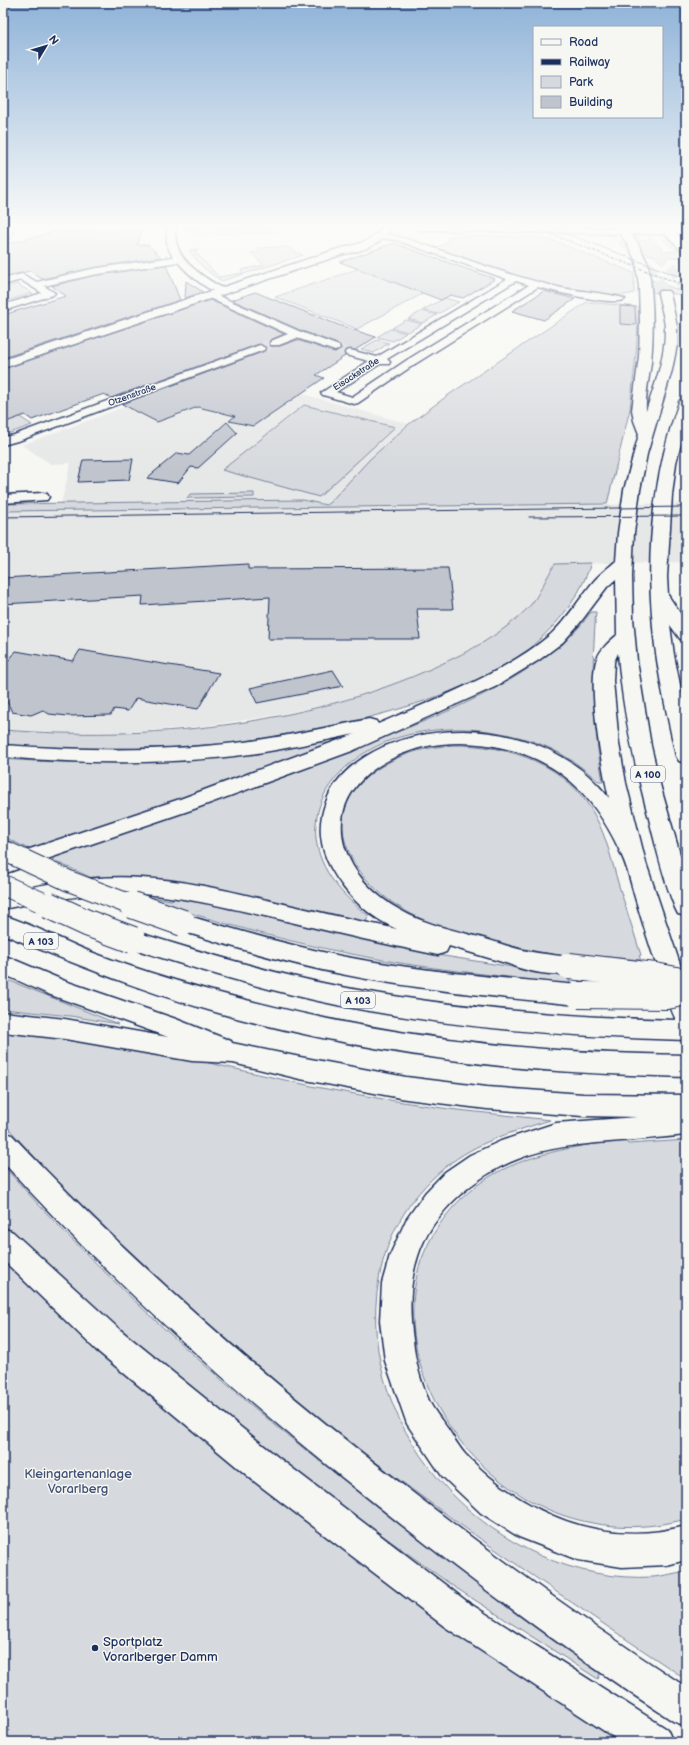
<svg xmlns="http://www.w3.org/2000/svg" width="689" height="1745" viewBox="0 0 689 1745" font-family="'Balsamiq Sans',sans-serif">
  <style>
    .built { fill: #e6e7e7 }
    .green { fill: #d6d9dd; stroke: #78849e }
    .building { fill: #c0c4cd; stroke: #1b2f5e }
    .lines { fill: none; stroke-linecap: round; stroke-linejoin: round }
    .minor-tunnel { stroke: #caced4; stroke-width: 10; stroke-dasharray: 10 5; stroke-linecap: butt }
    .motorway-tunnel { stroke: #caced4; stroke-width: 12; stroke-dasharray: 12 6; stroke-linecap: butt }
    .minor-casing { stroke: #1b2f5e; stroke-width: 3 }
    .tertiary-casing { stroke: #1b2f5e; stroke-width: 3 }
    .secondary-casing { stroke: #1b2f5e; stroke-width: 3 }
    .motorway-casing { stroke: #1b2f5e; stroke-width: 3 }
    .minor { fill: #f6f6f2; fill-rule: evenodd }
    .tertiary { fill: #f6f6f2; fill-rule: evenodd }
    .secondary { fill: #f6f6f2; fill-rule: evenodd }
    .motorway { fill: #f6f6f2; fill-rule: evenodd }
    .tram { stroke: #1b2f5e; stroke-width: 1 }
    .rail { stroke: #1b2f5e; stroke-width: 1.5; stroke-dasharray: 3.5 1.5; stroke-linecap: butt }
    .motorway-bridge-far1-casing { stroke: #1b2f5e; stroke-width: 22; stroke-linecap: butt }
    .motorway-bridge-casing { stroke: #1b2f5e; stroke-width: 28; stroke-linecap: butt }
    .motorway-bridge-far1 { stroke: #f6f6f2; stroke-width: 20 }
    .motorway-bridge { stroke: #f6f6f2; stroke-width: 26 }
    .poi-dot { fill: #1b2f5e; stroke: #f6f6f2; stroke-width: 1.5 }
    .labels { text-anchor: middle; stroke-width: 3; stroke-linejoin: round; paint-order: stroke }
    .far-street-label { font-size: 9px; fill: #1b2f5e; stroke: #f6f6f2 }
    .shield { fill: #f6f6f2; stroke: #5d6b8a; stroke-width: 1 }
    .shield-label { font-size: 10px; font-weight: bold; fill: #1b2f5e }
    .near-park-label { font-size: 13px; fill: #405177; stroke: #f6f6f2 }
    .near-poi-label { font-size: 13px; fill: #1b2f5e; stroke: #f6f6f2; text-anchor: start }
  </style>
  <rect width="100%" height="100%" fill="#f6f6f2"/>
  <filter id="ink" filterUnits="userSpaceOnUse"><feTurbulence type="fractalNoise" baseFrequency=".025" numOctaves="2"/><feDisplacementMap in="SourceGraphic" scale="8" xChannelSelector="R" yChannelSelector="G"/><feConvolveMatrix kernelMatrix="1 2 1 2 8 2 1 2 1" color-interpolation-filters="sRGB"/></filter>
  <g filter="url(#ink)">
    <!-- built -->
    <g class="built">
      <polygon points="232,367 267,384 409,424 370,459 330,502 326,505 303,500 61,504 71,463 51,464 22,445"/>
      <polygon points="686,503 686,562 555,564 529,607 502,631 451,660 389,686 334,703 283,714 199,727 102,734 3,730 3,511 585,504 590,505"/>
    </g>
    <!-- green -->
    <g class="green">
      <polygon points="185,228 208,228 211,229 210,233 197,234 185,231"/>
      <polygon points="221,228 275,228 275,232 216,234 216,229"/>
      <path d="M449,236l87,1 18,4 80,32v20c-10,3 -20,2 -31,1 -58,-3 -114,-26 -169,-45l12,-6z"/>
      <path d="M635,240l19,1 12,11 12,-1 -15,-11h9l14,13v3c-8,3 -38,1 -44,-5 -3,-2 -5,-7 -7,-11z"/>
      <path d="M286,247l17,8 -81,26c-14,-8 -24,-18 -33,-31l11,-1 -6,2 25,26 24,-4 -2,-3 23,-5 -13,-12 9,-1 -4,-4z"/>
      <polygon points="396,256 441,284 357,329 275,297"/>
      <polygon points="652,280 686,293 686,295 652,292"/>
      <polygon points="17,284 32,293 3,302 3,288"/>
      <polygon points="445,298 459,302 438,314 423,310"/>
      <polygon points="587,302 639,307 636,354 630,409 607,504 3,511 3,504 303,500 326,505 330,502 370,459 409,424 447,396"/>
      <polygon points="422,311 437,315 423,323 408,319"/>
      <polygon points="406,320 422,324 408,332 392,328"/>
      <polygon points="390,329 406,333 393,341 377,337"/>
      <polygon points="377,340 389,343 374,353 361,349"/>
      <polygon points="304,405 395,427 319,497 222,470"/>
      <polygon points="20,417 32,425 10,433 3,433 3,423"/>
      <polygon points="254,493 254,497 187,498 190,494"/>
      <path d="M591,563c-11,34 -32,60 -59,83l1,1c-52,37 -113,58 -175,73 -117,29 -236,35 -355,25v-15c143,11 302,-3 434,-64 33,-15 65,-32 91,-58 9,-9 19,-32 27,-44z"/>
      <path d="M591,612h5c-5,60 -4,110 7,169h-5c-24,-22 -52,-38 -84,-45 -59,-15 -132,-8 -175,38 -17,18 -25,40 -23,64 3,32 28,60 53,78l-4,7 -262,-43 -1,-3 -10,1 -40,-18 3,-1 -1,-2c96,-33 190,-67 284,-103 72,-27 160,-57 219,-107l2,1 22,-23z"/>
      <path d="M325,741l3,5 -88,32 -205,71 -2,-2 -5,2 -25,-13v-77c108,8 215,4 322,-18z"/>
      <path d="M454,745c55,0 114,19 141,71 12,22 17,46 24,70 7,23 15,46 22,69l-2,1 2,4 -76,-7 1,3c-32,-4 -61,-11 -92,-19 -28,-8 -54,-16 -78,-32 -55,-37 -80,-101 -12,-140 21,-13 45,-18 70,-20z"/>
      <path d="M139,896l33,4 2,-3 24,4 227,52 144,23 1,8 -52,-3 -1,-3c-50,-6 -100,-11 -150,-21 -77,-14 -153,-35 -228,-61z"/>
      <polygon points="3,978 118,1024 70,1016 3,1009"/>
      <path d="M3,1030l28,2 156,26 129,29 67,12 66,10 101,11c-34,11 -68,20 -98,42 -39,29 -65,70 -73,117 -28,155 120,307 274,298 11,-1 22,-4 33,-6v108c-245,-162 -489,-334 -683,-557z"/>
      <path d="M626,1140l2,4 58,-4v379c-41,11 -81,10 -121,-3 -98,-33 -175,-144 -146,-249 12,-39 39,-72 75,-93 41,-22 87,-29 132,-34z"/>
      <path d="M3,1165c43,50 90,96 137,141 143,135 301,251 462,363l-4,10 -145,-93 -120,-86 -168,-130 -111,-98 -51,-48z"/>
      <polygon points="3,1260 136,1383 222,1454 636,1742 3,1742"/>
    </g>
    <!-- building -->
    <g class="building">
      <polygon points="58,231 142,231 137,245 148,245 161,257 92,268 42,279 30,271 3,277 3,245"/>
      <polygon points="394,243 407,248 495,279 463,298 450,295 441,300 340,262"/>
      <polygon points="166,265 180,300 3,358 3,315 66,296 52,286 92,276"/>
      <polygon points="186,281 203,292 185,298"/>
      <polygon points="544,291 575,299 544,320 512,311"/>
      <polygon points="255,292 341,326 376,337 355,350 346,350 344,352 345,356 316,375 324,378 253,426 229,421 235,416 198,407 157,422 122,404 265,351 266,348 259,344 111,398 104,394 32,420 25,415 3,423 3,369 210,300 284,334 270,340 269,344 271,346 280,346 297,340 335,352 341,348 340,345 302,331 232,300"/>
      <polygon points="620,306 635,307 636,325 620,324"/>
      <polygon points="227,422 237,433 198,468 191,467 178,483 147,478 177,453 189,455"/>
      <polygon points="133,459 129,480 78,482 83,460"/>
      <polygon points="248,564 248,569 448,568 453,609 417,609 420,639 268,639 270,597 142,605 143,596 3,604 3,578"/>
      <polygon points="80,650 132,659 219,673 198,709 136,698 128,711 114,709 111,715 68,716 49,714 43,710 31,715 12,712 3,693 3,668 16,651 73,661"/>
      <polygon points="333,670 343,686 257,703 250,688"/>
    </g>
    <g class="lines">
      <!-- minor-tunnel -->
      <g class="minor-tunnel">
        <polyline points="260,348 275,343"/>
        <polyline points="335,348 350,353"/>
      </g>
      <!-- motorway-tunnel -->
      <g class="motorway-tunnel">
        <path d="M608,227c24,18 42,39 56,66"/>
        <polyline points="633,227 669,263 686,289"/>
      </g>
      <defs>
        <g id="minor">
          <polygon points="7,227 15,227 10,237 3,240 3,234"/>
          <path d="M168,227h8c-6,30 25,49 48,62l2,2 -2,2c-12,3 -39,-22 -46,-31l-86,13 -48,11 11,7 -2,2 -50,16v-6l39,-12 -21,-13 -18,5v-6l19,-5 15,8 55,-13 81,-12c-6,-10 -8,-18 -5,-30z"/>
          <path d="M381,233c25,4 49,14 73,22 36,13 72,25 108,33 10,2 59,7 63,11 -8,8 -74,-8 -87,-12l-123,77 -57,39 -4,1 -31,-9 -2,-2 48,-32 -23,-6 -1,-2 1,-2 4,-1 27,7 130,-78 -111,-39 -18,-2 -1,-2zM516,281l13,4 -122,75 -55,37 -16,-5 44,-28h9l1,-2 -3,-3z"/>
          <polygon points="210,292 301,332 339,346 340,348 335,351 297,338 279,345 271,345 270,343 271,341 288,334 207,297 205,295"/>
          <polygon points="260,345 265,348 264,350 21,440 3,445 3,437 14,435"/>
          <polygon points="43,493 47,494 49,497 47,500 3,503 3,495"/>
        </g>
        <g id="tertiary">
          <path d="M382,227h10c-10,18 -29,24 -48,27l-341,114v-8l335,-111c16,-4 35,-7 44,-22z"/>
          <polygon points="415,227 624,228 629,231 624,234 420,230 416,229"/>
        </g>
        <polygon id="secondary" points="615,227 686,227 686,233 676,233 686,243 686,252 682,251 665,234 631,234 637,242 648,264 646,266 638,266 627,243"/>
        <g id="motorway">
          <path d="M642,261l6,3c5,32 6,66 3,98 -2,17 -6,33 -5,49 9,-26 20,-56 19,-84 -1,-12 -5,-23 -7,-34l2,-2h8l2,2 7,34v18l-5,25 -25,84 -7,36 -6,43 -2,43 1,42 4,43 14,85 10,42 25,87v41l-8,-2 -3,-6c-12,-30 -19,-62 -27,-93 -14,-53 -26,-107 -30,-162l-4,9 -1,19 6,63 7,39 20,80 40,119v58c-117,-3 -233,-12 -349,-35 -72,-15 -142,-36 -212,-59l-4,-6 4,-6 8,-3c67,21 135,41 204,55 112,22 225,31 339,34 -7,-14 -11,-29 -16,-44 -8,-24 -16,-48 -23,-72 -5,-15 -8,-33 -15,-48 -10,-23 -25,-48 -43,-67 -18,-19 -46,-34 -72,-40 -27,-7 -57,-8 -84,-2 -47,12 -92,45 -79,98 8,29 31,51 56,65 24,14 53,20 79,27 18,5 35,12 53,15 15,3 31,3 45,8l4,6 -4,6c-16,6 -48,0 -64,-6l-1,-1 -63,-19 -3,6 -8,3c-54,-11 -107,-23 -160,-36 -45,-10 -90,-22 -137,-25 -46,-2 -93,6 -138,15v-16c45,-10 92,-18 138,-15 43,2 84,12 126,22 43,10 86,20 130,29 -28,-12 -51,-34 -66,-61 -11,-20 -14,-44 -5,-66 9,-26 33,-44 57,-55 75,-32 175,-16 226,51 -7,-30 -22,-113 -12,-140 4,-9 12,-16 20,-23l-1,-56 -9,8 -28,37 -16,18 -24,18 -44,27 -143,64 -158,58 -191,65v-16l177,-59 175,-65c-34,7 -69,15 -104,20 -83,11 -165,10 -248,3v-12c83,6 167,7 249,-4 39,-6 78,-14 117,-22l7,2 2,3c59,-26 122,-48 172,-89 17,-15 29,-36 44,-54 6,-7 15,-14 22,-20l2,-28 6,-43 15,-56 -5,-13 -2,-11 7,-54 1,-34 -1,-35 -3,-23z"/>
          <path d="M686,398v25l-10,40 -4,32 -5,82 1,18 18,27v18l-6,-1 -10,-14 4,30 12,59v49l-7,-2 -3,-5c-10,-47 -21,-93 -24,-141 -6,-71 3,-146 27,-213l2,-3z"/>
          <path d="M183,914c52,16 105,31 158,42 78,15 158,22 237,29l9,3 3,7 -3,7 -9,3c-79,-8 -159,-15 -237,-31 -56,-11 -111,-28 -166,-45l-3,-6 3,-6z"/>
          <path d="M3,915c30,10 59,25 88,37 26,10 53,19 80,27 111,34 224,56 339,67 58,6 117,8 176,9v22c-59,-2 -118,-4 -176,-10 -87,-9 -173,-24 -258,-45 -85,-21 -168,-54 -249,-88z"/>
          <path d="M3,955l62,26 111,38 55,22 1,2 68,14 106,20 81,10 96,7 103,1v40c-26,3 -51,5 -77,7 -32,3 -61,5 -91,17 -42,16 -86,53 -100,97 -9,27 -9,56 -5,84 2,21 8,44 17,63 5,9 12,18 18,26 5,8 11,18 17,25 59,61 138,94 221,72v34l-19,5 -45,2 -44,-7 -59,-23 -38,-24 -39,-37 -35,-52 -22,-63 -5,-40 2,-38 8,-28 16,-35 19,-27 20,-21 25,-17 31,-14 55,-18 81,-6 -54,-1 -96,-7 -81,-10 -106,-20 -67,-16 -41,-2 -127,-22 -62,-7v-20l62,7 103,18 -120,-43 -45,-20z"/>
          <path d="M3,1131l9,4c126,134 263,252 409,364 86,66 174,129 265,188v39l-13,-5c-106,-69 -207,-144 -305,-223 -130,-103 -254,-213 -365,-336z"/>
          <polygon points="3,1228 13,1232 118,1328 279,1458 469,1603 667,1729 673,1742 621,1742 445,1627 255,1482 96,1350 3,1260"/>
        </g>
      </defs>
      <!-- minor casing -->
      <use href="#minor" class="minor-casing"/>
      <!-- tertiary casing -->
      <use href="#tertiary" class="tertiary-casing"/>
      <!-- secondary casing -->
      <use href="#secondary" class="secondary-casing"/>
      <!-- motorway casing -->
      <use href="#motorway" class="motorway-casing"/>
      <!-- minor -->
      <use href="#minor" class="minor"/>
      <!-- tertiary -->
      <use href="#tertiary" class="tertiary"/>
      <!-- secondary -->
      <use href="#secondary" class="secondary"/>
      <!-- motorway -->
      <use href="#motorway" class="motorway"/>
      <!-- tram -->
      <g class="tram">
        <polyline points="549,227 686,279"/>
        <polyline points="3,517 686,507"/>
        <polyline points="529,517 686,516"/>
      </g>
      <!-- rail -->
      <polyline class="rail" points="532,227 686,286"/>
      <defs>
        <g id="motorway-bridge-far1">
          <polyline points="3,850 69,881 134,906"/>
          <polyline points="3,885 50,906"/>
        </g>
        <g id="motorway-bridge">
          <polyline points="48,905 87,923 133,940"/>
          <polyline points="132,905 183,923"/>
          <polyline points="569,966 655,976 686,982"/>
          <polyline points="578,995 667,996 686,992"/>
        </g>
      </defs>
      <!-- motorway-bridge-far1 casing -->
      <use href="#motorway-bridge-far1" class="motorway-bridge-far1-casing"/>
      <!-- motorway-bridge casing -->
      <use href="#motorway-bridge" class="motorway-bridge-casing"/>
      <!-- motorway-bridge-far1 -->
      <use href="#motorway-bridge-far1" class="motorway-bridge-far1"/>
      <!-- motorway-bridge -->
      <use href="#motorway-bridge" class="motorway-bridge"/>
    </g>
  </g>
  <!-- sky -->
  <linearGradient id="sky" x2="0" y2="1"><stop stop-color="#8fb3d8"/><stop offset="0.48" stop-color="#fbfbf9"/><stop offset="1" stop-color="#fbfbf9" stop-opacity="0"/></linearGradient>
  <rect width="689" height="471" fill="url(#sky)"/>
  <!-- markers -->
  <circle class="poi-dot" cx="95" cy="1648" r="4"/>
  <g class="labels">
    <!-- far-street labels -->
    <g class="far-street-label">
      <text transform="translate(356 374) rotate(-33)" y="3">Eisackstraße</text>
      <text transform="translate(132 395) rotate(-20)" y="3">Otzenstraße</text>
    </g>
    <!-- shield labels -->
    <g class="shield">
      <rect x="631" y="766" width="34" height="16" rx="3"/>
      <rect x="24" y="933" width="34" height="16" rx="3"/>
      <rect x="341" y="992" width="34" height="16" rx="3"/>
    </g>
    <g class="shield-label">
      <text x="648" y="778">A 100</text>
      <text x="41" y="945">A 103</text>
      <text x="358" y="1004">A 103</text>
    </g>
    <!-- near-park labels -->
    <g class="near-park-label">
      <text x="78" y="1478">Kleingartenanlage<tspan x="78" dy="15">Vorarlberg</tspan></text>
    </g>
    <!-- near-poi labels -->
    <g class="near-poi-label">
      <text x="103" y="1646">Sportplatz<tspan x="103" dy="15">Vorarlberger Damm</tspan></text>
    </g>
  </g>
  <!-- margin -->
  <rect width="689" height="1745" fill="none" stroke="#f6f6f2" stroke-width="16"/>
  <rect x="8" y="8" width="673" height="1729" fill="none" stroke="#1b2f5e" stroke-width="1.5" filter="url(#ink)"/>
  <!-- legend -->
  <rect x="533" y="26" width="130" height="92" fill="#f6f6f2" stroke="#9ea6b7"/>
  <rect x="541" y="39" width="20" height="6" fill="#f6f6f2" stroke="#9ea6b7"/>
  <text x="569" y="46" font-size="12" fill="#1b2f5e">Road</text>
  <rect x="541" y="59" width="20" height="6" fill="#1b2f5e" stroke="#9ea6b7"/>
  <text x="569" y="66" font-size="12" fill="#1b2f5e">Railway</text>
  <rect x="541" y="76" width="20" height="12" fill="#d6d9dd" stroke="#9ea6b7"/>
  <text x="569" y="86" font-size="12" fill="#1b2f5e">Park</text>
  <rect x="541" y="96" width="20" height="12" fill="#c0c4cd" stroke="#9ea6b7"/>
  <text x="569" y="106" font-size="12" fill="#1b2f5e">Building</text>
  <!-- north arrow -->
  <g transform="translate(46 46) rotate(52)" stroke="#f6f6f2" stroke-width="3" paint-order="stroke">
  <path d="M0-3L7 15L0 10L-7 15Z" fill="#1b2f5e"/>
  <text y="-6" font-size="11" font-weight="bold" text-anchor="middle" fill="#1b2f5e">N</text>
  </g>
</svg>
